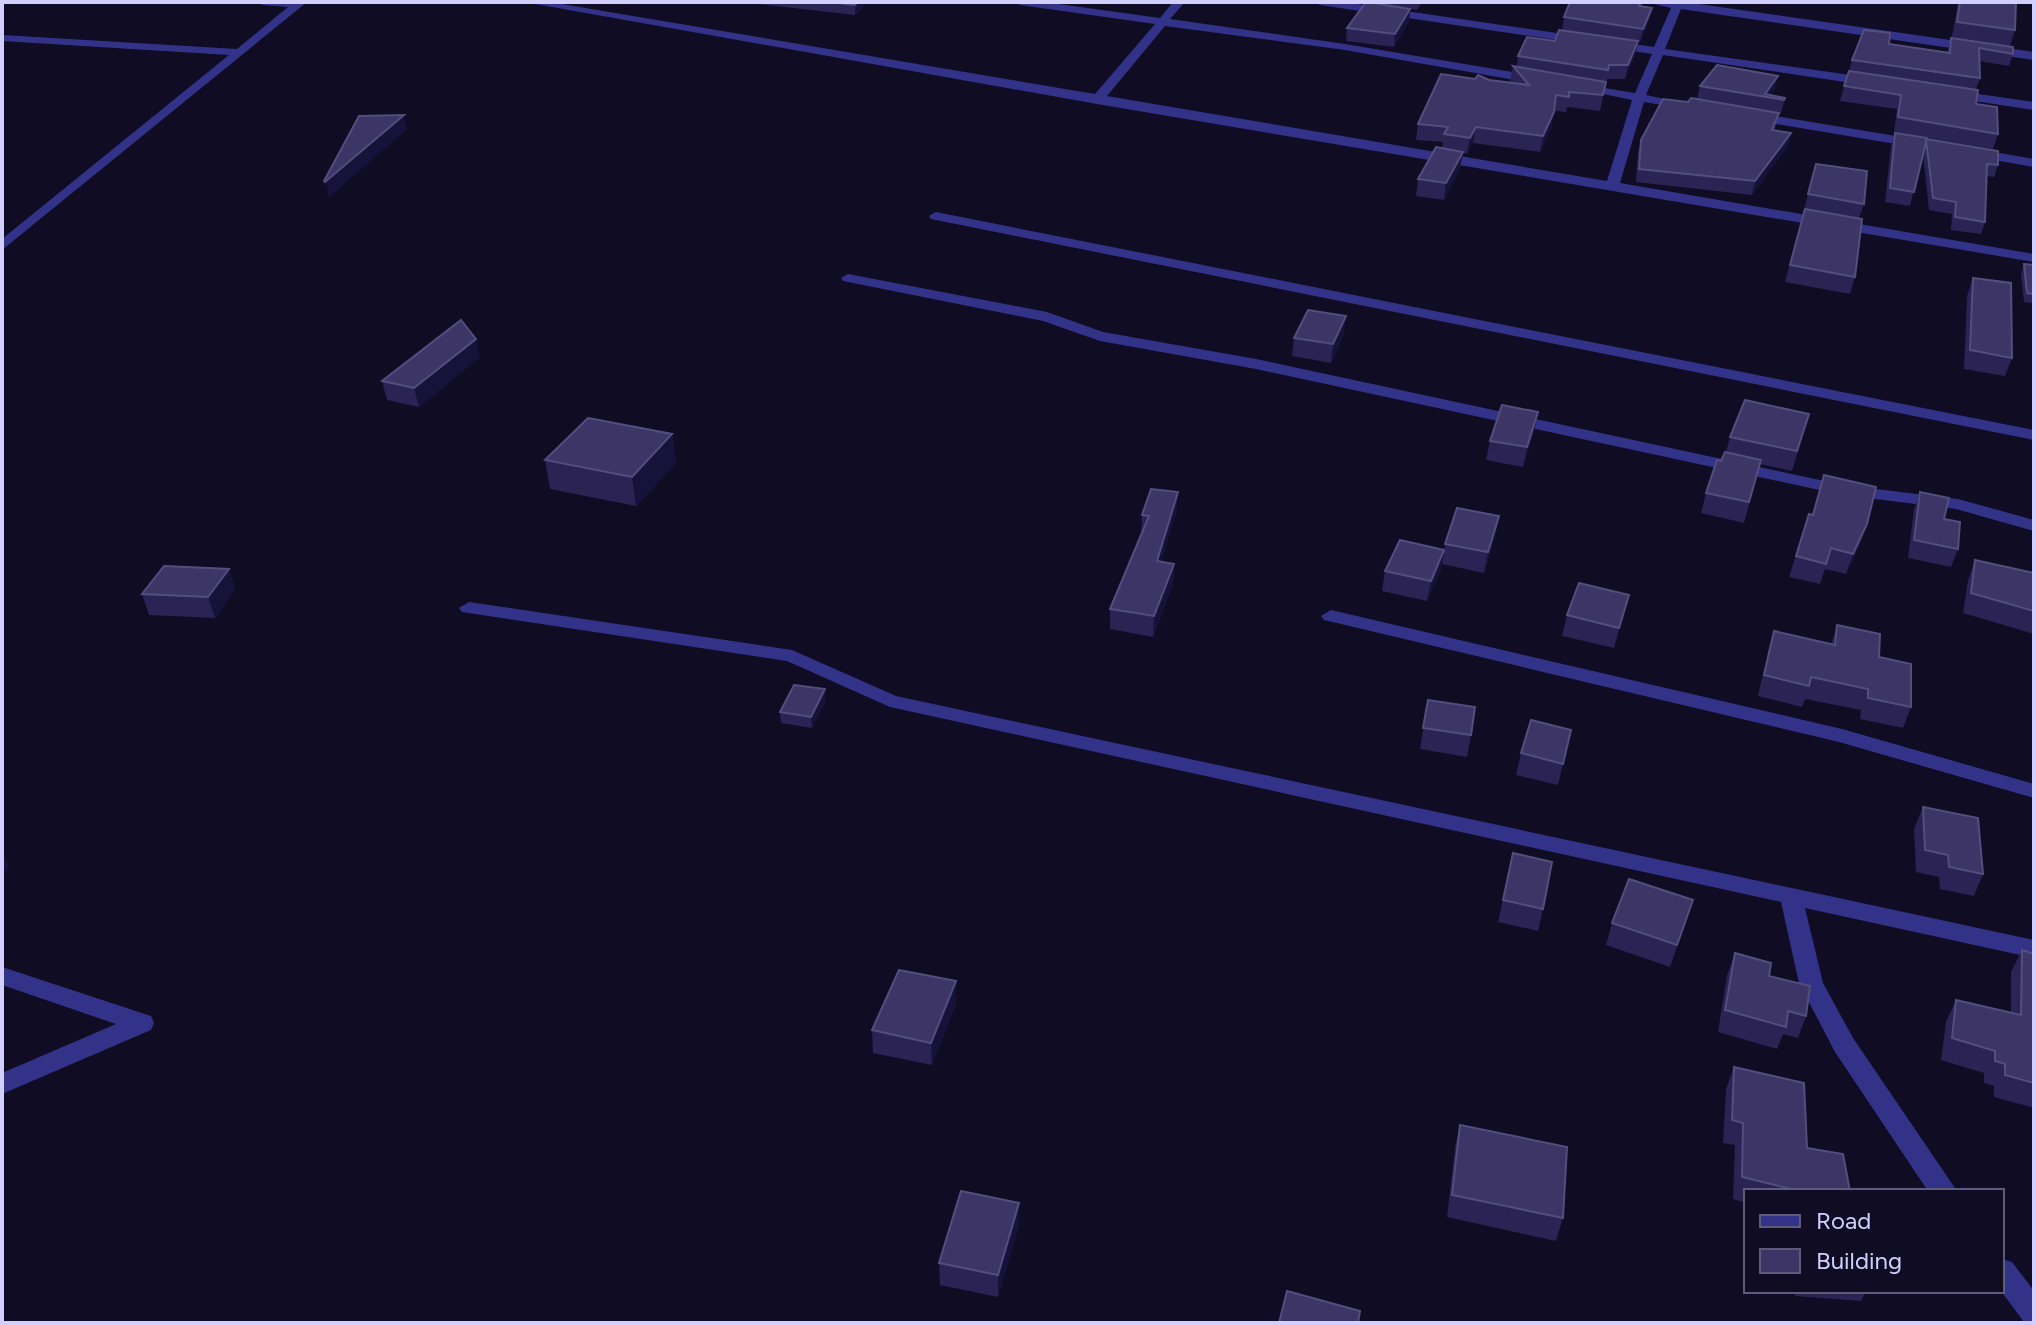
<svg xmlns="http://www.w3.org/2000/svg" width="2036" height="1325" viewBox="0 0 2036 1325" font-family="Figtree,sans-serif">
  <style>
    .lines { fill: none; stroke-linecap: round; stroke-linejoin: round }
    .minor { fill: #323388; fill-rule: evenodd }
    .wall { fill: #2a2354 }
    .shaded-wall { fill: #171239 }
    .building { fill: #3c3566; stroke: #534e7e; stroke-width: 2 }
  </style>
  <rect width="100%" height="100%" fill="#0f0c24"/>
  <g class="lines">
    <!-- minor -->
    <g class="minor">
      <polygon points="257,2 307,2 2,250 2,239 229,55 2,41 2,35 237,49 288,7 263,5"/>
      <polygon points="524,2 550,2 1095,94 1155,24 1020,5 1014,2 1044,2 1160,18 1173,2 1185,2 1170,19 1345,44 1537,76 1543,80 1537,84 1345,50 1165,26 1107,96 1607,181 1632,100 1574,88 1580,84 1635,93 1652,54 1320,5 1314,2 1343,2 1654,47 1671,8 1646,2 1685,2 2034,52 2034,60 1681,9 1665,49 1872,78 1878,82 1872,86 1663,55 1646,95 1693,105 1687,109 1644,102 1620,183 2034,254 2034,262 1097,104"/>
      <polygon points="1951,90 2034,102 2034,110 1947,97 1945,94"/>
      <polygon points="1750,112 1920,140 1926,144 1920,148 1746,119 1744,116"/>
      <polygon points="1971,148 2034,159 2034,167 1966,155 1966,149"/>
      <polygon points="936,212 2034,430 2034,440 931,219 929,216"/>
      <polygon points="848,274 1047,312 1103,332 1256,359 1843,485 1958,499 2034,520 2034,531 1956,509 1843,495 1256,369 1100,341 1043,321 843,281 841,278"/>
      <polygon points="469,602 792,650 896,696 2034,940 2034,958 1805,908 1823,983 1853,1038 1957,1191 1928,1191 1835,1052 1799,983 1781,902 890,707 787,661 462,612 459,608"/>
      <polygon points="1331,610 1842,729 2034,784 2034,798 1839,742 1324,620 1321,616"/>
      <polygon points="2,967 151,1016 154,1023 151,1030 2,1094 2,1073 116,1024 2,985"/>
      <polygon points="2002,1259 2012,1262 2034,1291 2034,1323 2024,1322 2001,1291"/>
    </g>
  </g>
  <!-- wall -->
  <g class="wall">
    <polygon points="757,2 868,2 855,15 757,4"/>
    <polygon points="1374,2 1422,2 1417,10 1373,3"/>
    <polygon points="1570,2 1642,2 1641,7 1649,21 1640,42 1638,42 1635,55 1625,79 1607,79 1600,111 1567,107 1566,112 1554,111 1551,128 1540,152 1473,143 1467,154 1462,153 1460,168 1444,200 1416,196 1418,179 1442,148 1443,142 1416,140 1418,124 1512,83 1510,81 1513,66 1517,67 1518,56 1555,41 1562,30 1564,17"/>
    <polygon points="1958,2 2016,2 2015,30 2010,46 1952,37"/>
    <polygon points="1410,9 1409,21 1394,47 1346,41 1347,28"/>
    <polygon points="1951,38 2013,54 2009,66 1979,61 1980,78 1976,89 1976,104 1998,134 1993,149 1927,138 1926,139 1998,165 1994,177 1987,176 1985,222 1981,234 1951,230 1952,214 1929,210 1923,154 1910,206 1885,202 1891,146 1895,133 1894,132 1897,109 1840,101 1852,60 1889,44 1947,53"/>
    <polygon points="1700,86 1775,88 1770,95 1785,98 1781,113 1697,99"/>
    <polygon points="1776,126 1774,130 1788,146 1752,195 1636,182 1638,153 1641,140"/>
    <polygon points="1816,164 1864,204 1859,218 1855,277 1850,294 1785,282"/>
    <polygon points="2024,264 2034,265 2034,303 2024,302 2021,273"/>
    <polygon points="1973,278 2012,358 2005,376 1964,369 1967,296"/>
    <polygon points="1344,334 1331,363 1292,356 1294,338"/>
    <polygon points="480,357 419,407 387,400 382,381"/>
    <polygon points="1538,412 1534,432 1523,467 1486,460 1490,441"/>
    <polygon points="1809,414 1792,471 1760,464 1744,523 1701,513 1706,493 1726,452 1730,437"/>
    <polygon points="672,434 676,463 636,506 550,489 545,460"/>
    <polygon points="1824,475 1867,524 1860,544 1846,574 1825,569 1820,584 1789,577 1809,514 1813,515"/>
    <polygon points="1178,492 1176,512 1161,562 1174,564 1173,584 1153,637 1110,629 1110,609 1141,536 1142,515"/>
    <polygon points="1920,492 1944,519 1958,549 1951,567 1908,558 1914,509"/>
    <polygon points="1499,516 1495,536 1484,573 1442,564 1445,544"/>
    <polygon points="1444,550 1441,570 1427,601 1382,591 1385,571"/>
    <polygon points="1975,560 2034,573 2034,634 1963,613 1968,580"/>
    <polygon points="229,569 235,590 215,618 149,615 142,594"/>
    <polygon points="1567,615 1624,615 1614,648 1562,636"/>
    <polygon points="1837,625 1879,657 1911,707 1903,728 1860,719 1861,710 1805,699 1802,707 1758,696 1768,652 1774,631 1831,644"/>
    <polygon points="826,700 812,728 781,723 780,712"/>
    <polygon points="1428,700 1471,735 1467,757 1420,749"/>
    <polygon points="1571,730 1558,785 1516,775 1521,753"/>
    <polygon points="1923,807 1983,874 1974,896 1940,889 1939,877 1916,872 1914,829"/>
    <polygon points="1513,853 1543,909 1538,931 1498,922"/>
    <polygon points="1693,900 1670,967 1606,945 1612,923"/>
    <polygon points="2022,950 2034,954 2034,1108 1994,1097 1994,1086 1984,1083 1984,1073 1941,1060 1946,1022 1956,1000 2011,1013 2011,972"/>
    <polygon points="1735,953 1769,976 1806,1016 1798,1038 1783,1034 1777,1049 1718,1032 1727,975"/>
    <polygon points="956,1003 932,1065 873,1053 872,1030"/>
    <polygon points="1734,1067 1807,1148 1850,1191 1746,1191 1746,1203 1733,1199 1735,1145 1723,1143 1726,1089"/>
    <polygon points="1460,1125 1563,1218 1556,1241 1447,1217 1455,1147"/>
    <polygon points="1019,1203 1019,1225 998,1297 940,1285 939,1263"/>
    <polygon points="1795,1291 1866,1291 1861,1301 1795,1296"/>
  </g>
  <!-- shaded-wall -->
  <g class="shaded-wall">
    <polygon points="858,2 868,2 855,15 855,5"/>
    <polygon points="1652,8 1649,21 1640,42 1643,29"/>
    <polygon points="1410,9 1409,21 1394,47 1395,34"/>
    <polygon points="1638,41 1635,55 1625,79 1628,65"/>
    <polygon points="1778,76 1775,88 1768,98 1765,94"/>
    <polygon points="1554,112 1551,128 1540,152 1543,136"/>
    <polygon points="404,115 407,129 329,197 325,182"/>
    <polygon points="1476,127 1473,143 1467,154 1470,138"/>
    <polygon points="1791,133 1788,146 1752,195 1755,181"/>
    <polygon points="1463,152 1460,168 1444,200 1446,183"/>
    <polygon points="1346,316 1344,334 1331,363 1333,344"/>
    <polygon points="476,339 480,357 419,407 414,388"/>
    <polygon points="1538,412 1534,432 1523,467 1527,447"/>
    <polygon points="672,434 676,463 636,506 632,477"/>
    <polygon points="1178,492 1176,512 1156,582 1157,561"/>
    <polygon points="1499,516 1495,536 1484,573 1488,552"/>
    <polygon points="1867,524 1860,544 1846,574 1853,554"/>
    <polygon points="1444,550 1441,570 1427,601 1431,581"/>
    <polygon points="1174,564 1173,584 1153,637 1154,616"/>
    <polygon points="229,569 235,590 215,618 208,597"/>
    <polygon points="1629,595 1624,615 1614,648 1619,628"/>
    <polygon points="825,689 826,700 812,728 811,717"/>
    <polygon points="2,851 9,866 2,871"/>
    <polygon points="956,981 956,1003 932,1065 931,1043"/>
    <polygon points="1019,1203 1019,1225 998,1297 998,1275"/>
  </g>
  <!-- building -->
  <g class="building">
    <polygon points="830,2 858,2 855,5"/>
    <polygon points="1366,2 1410,9 1395,34 1347,28"/>
    <polygon points="1570,2 1641,2 1639,6 1652,8 1643,29 1564,17"/>
    <polygon points="1960,2 2016,2 2015,30 1957,22"/>
    <polygon points="1559,30 1638,41 1628,65 1609,65 1608,70 1518,56 1527,37 1555,41"/>
    <polygon points="1864,30 1890,33 1889,44 1950,53 1951,38 2013,47 2013,54 1979,48 1980,78 1852,60"/>
    <polygon points="1717,65 1778,76 1765,94 1785,98 1784,100 1700,86"/>
    <polygon points="1513,66 1606,82 1603,95 1569,92 1569,97 1556,95 1554,112 1543,136 1476,127 1470,138 1444,134 1448,127 1418,124 1441,74 1475,79 1478,75 1489,80 1529,85"/>
    <polygon points="1849,71 1978,90 1976,104 1997,107 1998,134 1898,117 1901,95 1844,86"/>
    <polygon points="1691,98 1779,113 1772,130 1791,133 1755,181 1639,169 1641,140 1663,99 1688,102"/>
    <polygon points="404,115 325,182 324,181 359,116"/>
    <polygon points="1895,133 1927,138 1914,192 1890,188"/>
    <polygon points="1926,139 1998,151 1998,165 1987,164 1985,222 1955,217 1956,202 1933,198"/>
    <polygon points="1436,147 1463,152 1446,183 1418,179"/>
    <polygon points="1816,164 1867,171 1864,204 1808,194"/>
    <polygon points="1805,209 1862,219 1855,277 1790,265"/>
    <polygon points="2024,264 2034,265 2034,294 2027,293"/>
    <polygon points="1973,278 2011,283 2012,358 1970,350"/>
    <polygon points="1308,310 1346,316 1333,344 1294,338"/>
    <polygon points="461,320 476,339 414,388 382,381"/>
    <polygon points="1745,400 1809,414 1797,451 1730,437"/>
    <polygon points="1502,405 1538,412 1527,447 1490,441"/>
    <polygon points="588,418 672,434 632,477 545,460"/>
    <polygon points="1725,452 1761,460 1749,502 1706,493 1717,460 1721,461"/>
    <polygon points="1824,475 1876,487 1867,524 1853,554 1831,548 1826,564 1796,556 1809,514 1813,515"/>
    <polygon points="1151,489 1178,492 1157,561 1174,564 1154,616 1110,609 1149,516 1142,515"/>
    <polygon points="1920,492 1949,498 1944,519 1960,522 1958,549 1914,540"/>
    <polygon points="1457,508 1499,516 1488,552 1445,544"/>
    <polygon points="1400,540 1444,550 1431,581 1385,571"/>
    <polygon points="1975,560 2034,573 2034,611 1971,593"/>
    <polygon points="164,566 229,569 208,597 142,594"/>
    <polygon points="1579,583 1629,595 1619,628 1567,615"/>
    <polygon points="1837,625 1880,634 1879,657 1911,664 1911,707 1868,698 1868,689 1811,677 1809,686 1764,675 1774,631 1835,645"/>
    <polygon points="794,685 825,689 811,717 780,712"/>
    <polygon points="1428,700 1475,707 1471,735 1423,728"/>
    <polygon points="1531,720 1571,730 1563,764 1521,753"/>
    <polygon points="1923,807 1978,818 1983,874 1949,867 1948,855 1925,850"/>
    <polygon points="1513,853 1552,862 1543,909 1503,900"/>
    <polygon points="1629,879 1693,900 1677,945 1612,923"/>
    <polygon points="2022,950 2034,954 2034,1083 2005,1075 2005,1064 1995,1061 1995,1051 1952,1038 1956,1000 2021,1015"/>
    <polygon points="1735,953 1771,963 1769,976 1810,986 1806,1016 1788,1011 1786,1027 1725,1010"/>
    <polygon points="899,970 956,981 931,1043 872,1030"/>
    <polygon points="1734,1067 1804,1083 1807,1148 1843,1154 1850,1191 1799,1191 1742,1177 1743,1123 1732,1120"/>
    <polygon points="1460,1125 1567,1147 1563,1218 1452,1195"/>
    <polygon points="961,1191 1019,1203 998,1275 939,1263"/>
    <polygon points="1287,1291 1360,1311 1358,1323 1279,1323"/>
  </g>
  <!-- border -->
  <rect width="2036" height="1325" fill="none" stroke="#d2cfff" stroke-width="8"/>
  <!-- legend -->
  <rect x="1744" y="1189" width="260" height="104" fill="#0f0c24" stroke="#5d5a7c" stroke-width="2"/>
  <rect x="1760" y="1215" width="40" height="12" fill="#323388" stroke="#5d5a7c" stroke-width="2"/>
  <text x="1816" y="1229" font-size="24" fill="#d2cfff">Road</text>
  <rect x="1760" y="1249" width="40" height="24" fill="#3c3566" stroke="#5d5a7c" stroke-width="2"/>
  <text x="1816" y="1269" font-size="24" fill="#d2cfff">Building</text>
</svg>
